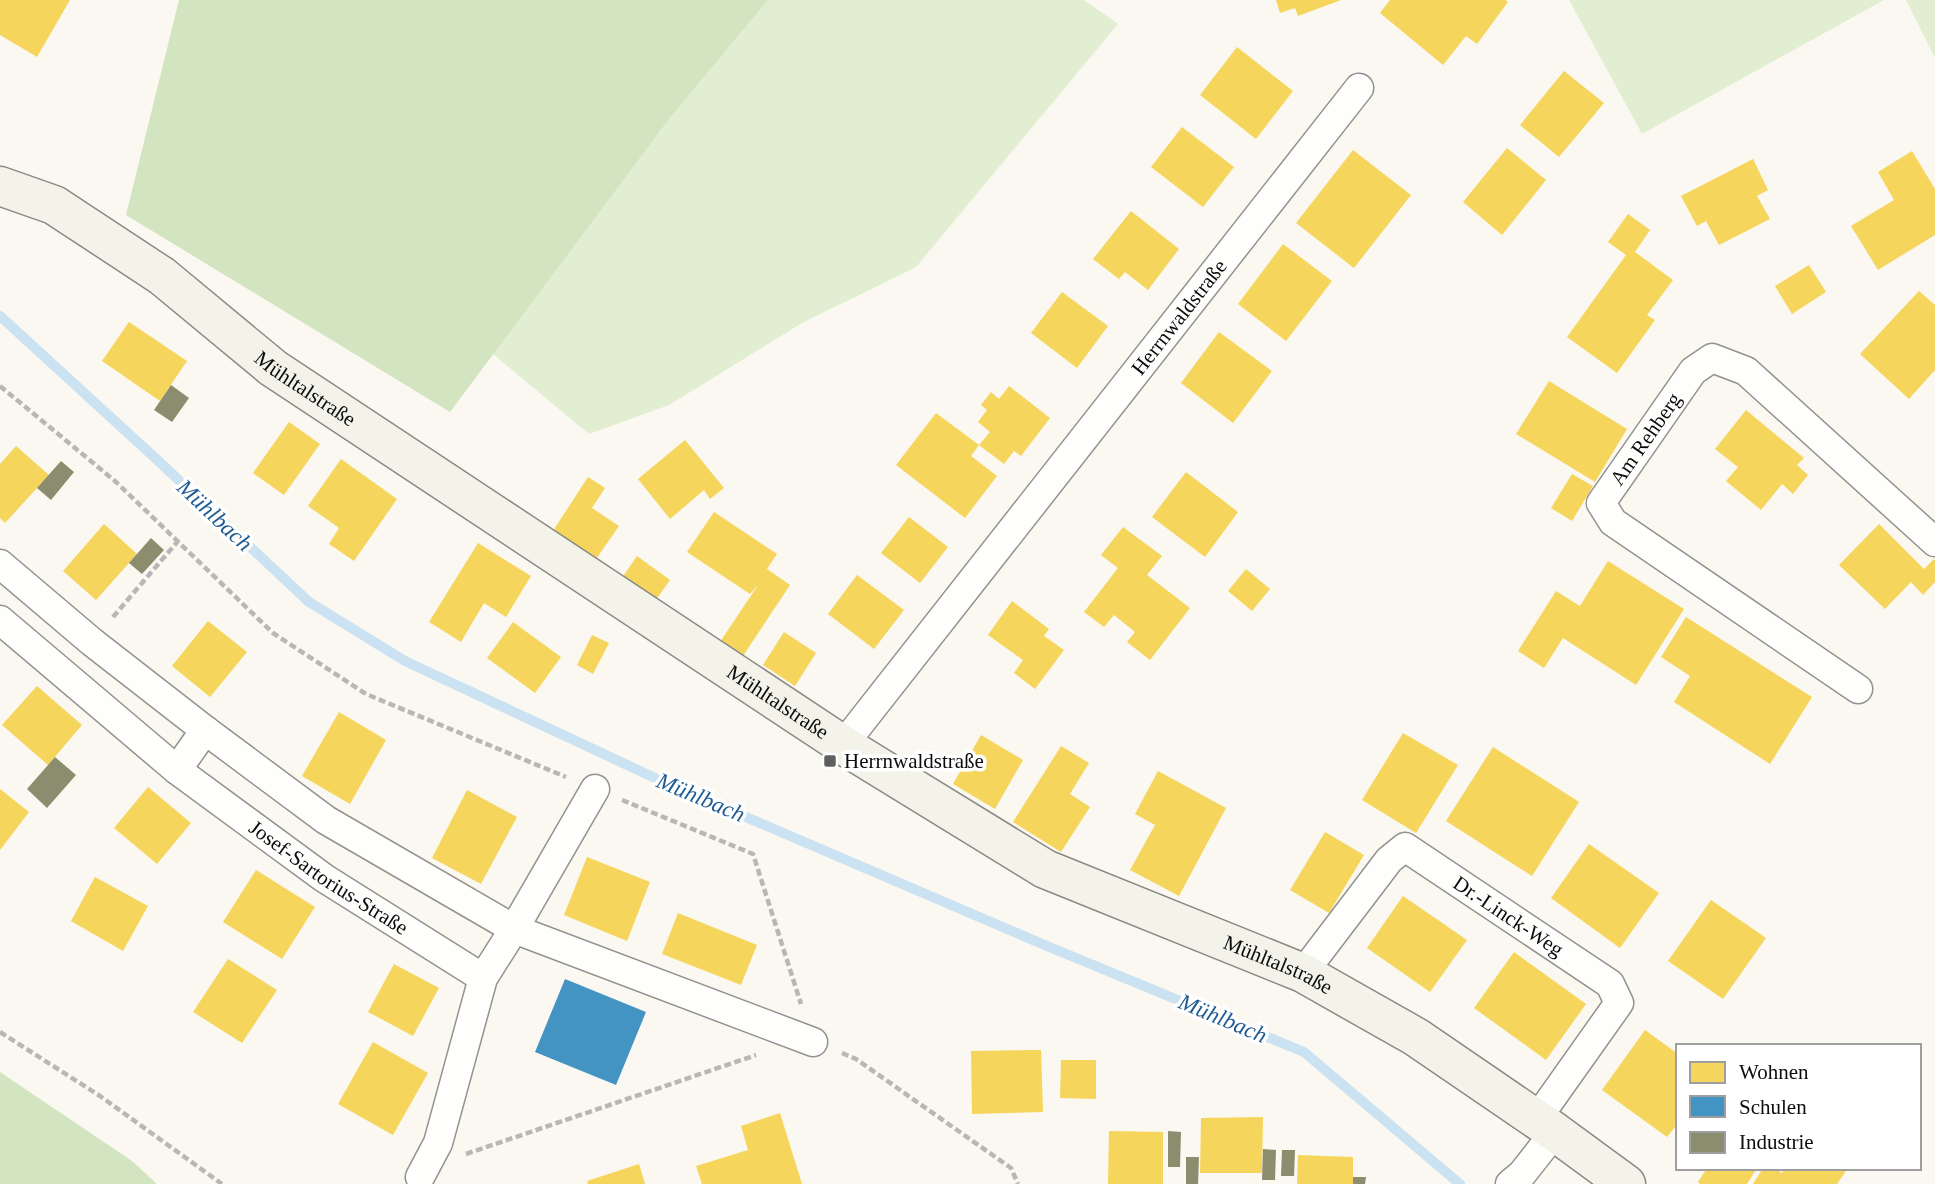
<svg xmlns="http://www.w3.org/2000/svg" width="1935" height="1184" viewBox="0 0 1935 1184" font-family="Georgia,serif">
  <style>
    .green { fill: #e2eed2 }
    .forest { fill: #d2e4c0 }
    .homes { fill: #f6d55c }
    .schools { fill: #4393c3 }
    .industry { fill: #8c8c6e }
    .lines { fill: none; stroke-linecap: round; stroke-linejoin: round }
    .stream { stroke: #cae2f1; stroke-width: 10 }
    .street-casing { stroke: #93928f; stroke-width: 31 }
    .secondary-casing { stroke: #8a8985; stroke-width: 41 }
    .path { stroke: #b7b7b5; stroke-width: 4.5; stroke-dasharray: 7 3.5; stroke-linecap: butt }
    .street { stroke: #fefefd; stroke-width: 28 }
    .secondary { stroke: #f4f3e9; stroke-width: 38 }
    .poi-dot { fill: #5f5f5c; stroke: #fff; stroke-width: 2.5 }
    .labels { text-anchor: middle; stroke-width: 7; stroke-linejoin: round; paint-order: stroke }
    .street-label { font-size: 21px; fill: #0c0c0c; stroke: #fff }
    .poi-label { font-size: 21px; fill: #0c0c0c; stroke: #fff; text-anchor: start }
    .water-label { font-size: 23px; font-style: italic; fill: #1f5c93; stroke: #fff }
  </style>
  <rect width="100%" height="100%" fill="#faf8f0"/>
  <!-- green -->
  <g class="green">
    <polygon points="768,0 1084,0 1118,24 916,267 802,323 669,405 589,434 493,354 669,119"/>
    <polygon points="1569,0 1884,0 1642,134"/>
    <polygon points="1906,0 1935,0 1935,58"/>
  </g>
  <!-- forest -->
  <g class="forest">
    <polygon points="179,0 768,0 669,119 450,412 126,215"/>
    <polygon points="0,1072 132,1161 157,1184 0,1184"/>
  </g>
  <!-- homes -->
  <g class="homes">
    <polygon points="0,0 70,0 37,57 0,35"/>
    <polygon points="1276,0 1341,0 1298,16 1295,8 1280,13"/>
    <polygon points="1390,0 1505,0 1508,2 1477,44 1466,36 1443,65 1380,13"/>
    <polygon points="1237,47 1293,91 1256,139 1200,95"/>
    <polygon points="1564,71 1604,103 1559,157 1520,125"/>
    <polygon points="1182,127 1234,167 1203,207 1151,167"/>
    <polygon points="1507,148 1546,180 1502,235 1463,202"/>
    <polygon points="1353,150 1411,195 1354,268 1296,223"/>
    <polygon points="1912,151 1935,189 1935,235 1878,270 1851,226 1894,200 1878,172"/>
    <polygon points="1753,159 1768,190 1757,196 1770,219 1719,245 1706,221 1697,226 1681,196"/>
    <polygon points="1131,211 1179,249 1148,290 1125,272 1119,279 1093,259"/>
    <polygon points="1628,214 1650,230 1635,252 1673,280 1647,315 1655,320 1617,373 1567,337 1626,255 1608,242"/>
    <polygon points="1283,244 1332,281 1286,341 1238,304"/>
    <polygon points="1809,265 1826,292 1792,314 1775,286"/>
    <polygon points="1919,291 1935,305 1935,370 1909,399 1860,354"/>
    <polygon points="1062,292 1108,326 1077,368 1031,333"/>
    <polygon points="129,322 187,361 160,401 102,361"/>
    <polygon points="1219,332 1272,371 1233,423 1181,383"/>
    <polygon points="1549,381 1627,429 1595,482 1516,434"/>
    <polygon points="1009,386 1050,418 1021,456 1014,451 1004,464 979,445 971,456 997,476 965,518 896,465 936,413 979,445 990,432 978,422 987,410 981,405 991,392 999,399"/>
    <polygon points="1746,410 1804,458 1797,465 1808,475 1793,494 1782,484 1761,510 1726,481 1738,467 1715,449"/>
    <polygon points="289,422 320,444 284,495 253,473"/>
    <polygon points="685,440 724,488 710,499 704,490 670,519 638,479"/>
    <polygon points="16,446 49,475 5,523 0,518 0,464"/>
    <polygon points="341,459 397,499 354,561 329,544 339,528 308,506"/>
    <polygon points="1186,472 1238,512 1205,557 1152,517"/>
    <polygon points="1572,474 1593,486 1572,521 1551,508"/>
    <polygon points="588,477 605,488 592,508 619,526 594,562 551,534"/>
    <polygon points="714,512 777,554 767,569 790,585 739,662 716,648 758,585 750,594 687,552"/>
    <polygon points="909,517 948,547 920,583 881,553"/>
    <polygon points="104,524 137,554 96,600 63,571"/>
    <polygon points="1879,524 1924,569 1934,559 1935,560 1935,582 1923,595 1911,582 1885,609 1839,565"/>
    <polygon points="1123,527 1162,556 1147,575 1190,608 1150,660 1127,642 1135,632 1114,615 1104,627 1084,612 1118,568 1101,555"/>
    <polygon points="478,543 531,576 506,617 484,603 461,642 429,622"/>
    <polygon points="637,556 670,580 653,604 620,581"/>
    <polygon points="1608,561 1684,609 1636,685 1563,638 1544,668 1518,651 1556,591 1580,606"/>
    <polygon points="1246,569 1270,589 1252,611 1228,591"/>
    <polygon points="857,575 904,610 874,649 828,614"/>
    <polygon points="1012,601 1049,629 1044,636 1064,650 1035,689 1014,673 1023,660 988,635"/>
    <polygon points="1686,617 1812,697 1770,764 1674,702 1690,676 1661,657"/>
    <polygon points="208,621 247,652 210,697 172,666"/>
    <polygon points="513,622 561,657 535,693 487,658"/>
    <polygon points="784,632 816,653 795,686 763,665"/>
    <polygon points="592,635 609,643 593,674 577,665"/>
    <polygon points="37,686 82,725 48,765 2,725"/>
    <polygon points="339,712 386,740 350,804 302,776"/>
    <polygon points="1403,733 1458,765 1416,833 1362,800"/>
    <polygon points="981,735 1023,760 995,809 953,784"/>
    <polygon points="1061,746 1089,763 1070,794 1090,807 1061,852 1013,822"/>
    <polygon points="1493,747 1579,802 1532,876 1446,821"/>
    <polygon points="1158,771 1226,808 1179,896 1130,870 1155,825 1135,814"/>
    <polygon points="148,787 191,823 157,864 114,828"/>
    <polygon points="0,789 29,812 0,850"/>
    <polygon points="467,790 517,817 481,884 432,858"/>
    <polygon points="1325,832 1364,855 1329,913 1290,890"/>
    <polygon points="1589,844 1659,893 1620,948 1551,898"/>
    <polygon points="587,857 650,882 627,941 564,915"/>
    <polygon points="256,870 315,907 282,959 223,922"/>
    <polygon points="95,877 148,906 123,951 71,921"/>
    <polygon points="1403,896 1467,940 1430,992 1367,948"/>
    <polygon points="1711,900 1766,938 1723,999 1668,961"/>
    <polygon points="678,913 757,945 741,985 662,954"/>
    <polygon points="1514,952 1586,1004 1546,1060 1474,1008"/>
    <polygon points="228,959 277,990 242,1043 193,1012"/>
    <polygon points="394,964 439,988 413,1036 368,1012"/>
    <polygon points="1645,1030 1678,1054 1678,1123 1667,1137 1602,1090"/>
    <polygon points="373,1042 428,1073 393,1135 338,1104"/>
    <polygon points="1041,1050 1043,1112 972,1114 971,1051"/>
    <polygon points="1061,1060 1096,1060 1096,1099 1060,1098"/>
    <polygon points="780,1113 802,1184 702,1184 696,1166 748,1150 741,1126"/>
    <polygon points="1263,1117 1262,1173 1200,1173 1201,1118"/>
    <polygon points="1109,1131 1163,1132 1163,1184 1108,1184"/>
    <polygon points="1298,1155 1353,1157 1353,1184 1297,1184"/>
    <polygon points="639,1164 645,1184 588,1184 587,1181"/>
    <polygon points="1707,1168 1757,1168 1747,1184 1700,1184 1698,1182"/>
    <polygon points="1763,1168 1773,1168 1782,1173 1785,1168 1848,1168 1837,1184 1753,1184"/>
  </g>
  <!-- schools -->
  <polygon class="schools" points="565,979 646,1012 616,1085 535,1052"/>
  <!-- industry -->
  <g class="industry">
    <polygon points="171,385 189,398 172,422 154,410"/>
    <polygon points="61,461 74,472 51,500 37,488"/>
    <polygon points="151,538 164,550 142,574 129,563"/>
    <polygon points="55,757 76,775 47,808 27,789"/>
    <polygon points="1168,1131 1181,1132 1180,1167 1168,1167"/>
    <polygon points="1263,1149 1276,1150 1275,1180 1262,1180"/>
    <polygon points="1282,1150 1295,1150 1294,1176 1281,1176"/>
    <polygon points="1186,1157 1199,1157 1198,1184 1186,1184"/>
    <polygon points="1353,1177 1366,1177 1365,1184 1353,1184"/>
  </g>
  <g class="lines">
    <!-- stream -->
    <polyline class="stream" points="0,316 153,456 309,602 405,661 655,778 1047,946 1304,1052 1460,1184"/>
    <defs>
      <g id="street">
        <polyline points="0,564 92,642 205,730 326,820 514,929 813,1042"/>
        <path id="s1" d="M0,620l177,150 147,108 159,100"/>
        <path id="s2" d="M1858,689l-245,-167 -12,-19 92,-132 19,-13 34,13 189,171"/>
        <path id="s3" d="M843,745l516,-657"/>
        <polyline points="177,770 205,730"/>
        <path id="s4" d="M1303,973l86,-113 16,-13 205,137 9,19 -83,117"/>
        <polyline points="420,1177 438,1143 483,978 514,929 595,789"/>
        <polyline points="1510,1184 1522,1174 1555,1132"/>
      </g>
      <g id="secondary">
        <path id="s5" d="M0,186l54,19 108,71 111,92 570,377 202,124 258,104 113,64 139,95 71,52"/>
      </g>
    </defs>
    <!-- street casing -->
    <use href="#street" class="street-casing"/>
    <!-- secondary casing -->
    <use href="#secondary" class="secondary-casing"/>
    <!-- path -->
    <g class="path">
      <polyline points="0,386 115,481 273,633 366,694 566,777"/>
      <polyline points="113,617 178,541"/>
      <polyline points="622,800 753,854 801,1004"/>
      <polyline points="0,1032 100,1096 222,1184"/>
      <polyline points="842,1053 856,1059 1011,1168 1018,1184"/>
      <polyline points="466,1154 756,1055"/>
    </g>
    <!-- street -->
    <use href="#street" class="street"/>
    <!-- secondary -->
    <use href="#secondary" class="secondary"/>
  </g>
  <!-- markers -->
  <rect class="poi-dot" x="823" y="754" width="14" height="14" rx="3.5"/>
  <g class="labels">
    <!-- street labels -->
    <g class="street-label">
      <text dy="7" stroke="none"><textPath href="#s3" startOffset="544">Herrnwaldstraße</textPath></text>
      <text dy="7" stroke="none"><textPath href="#s5" startOffset="369">Mühltalstraße</textPath></text>
      <text dy="7" stroke="none"><textPath href="#s2" startOffset="397">Am Rehberg</textPath></text>
      <text dy="7" stroke="none"><textPath href="#s5" startOffset="936">Mühltalstraße</textPath></text>
      <text dy="7" stroke="none"><textPath href="#s1" startOffset="418">Josef-Sartorius-Straße</textPath></text>
      <text dy="7" stroke="none"><textPath href="#s4" startOffset="287">Dr.-Linck-Weg</textPath></text>
      <text dy="7" stroke="none"><textPath href="#s5" startOffset="1503">Mühltalstraße</textPath></text>
    </g>
    <!-- poi labels -->
    <g class="poi-label">
      <text x="844" y="768">Herrnwaldstraße</text>
    </g>
    <!-- water labels -->
    <g class="water-label">
      <text transform="translate(215 515) rotate(43)" y="8">Mühlbach</text>
      <text transform="translate(701 797) rotate(23)" y="8">Mühlbach</text>
      <text transform="translate(1223 1018) rotate(23)" y="8">Mühlbach</text>
    </g>
  </g>
  <!-- legend -->
  <rect x="1676" y="1044" width="245" height="126" fill="#ffffff" stroke="#9e9e9e" stroke-width="2"/>
  <rect x="1690" y="1062" width="35" height="21" fill="#f6d55c" stroke="#9e9e9e" stroke-width="2"/>
  <text x="1739" y="1079" font-size="21" fill="#0c0c0c">Wohnen</text>
  <rect x="1690" y="1096" width="35" height="21" fill="#4393c3" stroke="#9e9e9e" stroke-width="2"/>
  <text x="1739" y="1114" font-size="21" fill="#0c0c0c">Schulen</text>
  <rect x="1690" y="1132" width="35" height="21" fill="#8c8c6e" stroke="#9e9e9e" stroke-width="2"/>
  <text x="1739" y="1149" font-size="21" fill="#0c0c0c">Industrie</text>
</svg>
